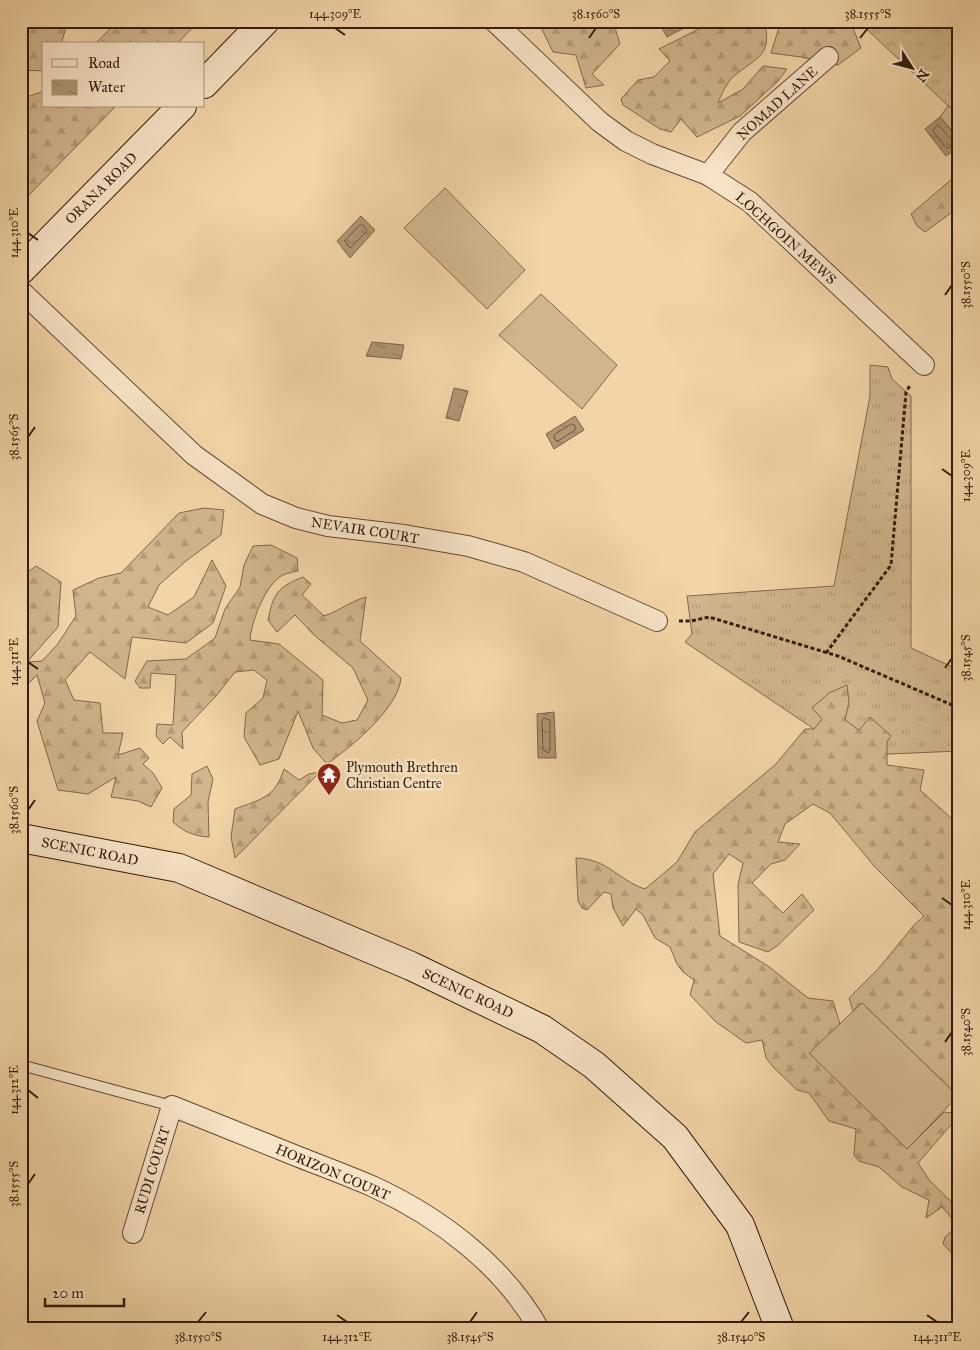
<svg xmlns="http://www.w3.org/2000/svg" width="980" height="1350" viewBox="0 0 980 1350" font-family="'IM FELL Great Primer',serif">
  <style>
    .grass { fill: url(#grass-tufts); stroke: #81684c }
    .forest { fill: url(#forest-firs); stroke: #81684c }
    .pitch { fill: #d1b58d; stroke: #81684c }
    .water { fill: url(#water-ripples); stroke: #7d6549 }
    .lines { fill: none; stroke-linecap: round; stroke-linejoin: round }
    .shore { stroke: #70583f; stroke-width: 1 }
    .lane-casing { stroke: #614a33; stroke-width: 12 }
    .street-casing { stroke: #614a33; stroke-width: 22 }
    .secondary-casing { stroke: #311c0c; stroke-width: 30 }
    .path { stroke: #311c0c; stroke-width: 3; stroke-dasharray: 4 2.5; stroke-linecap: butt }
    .lane { stroke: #f7e3c6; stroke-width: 10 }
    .street { stroke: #f7e3c6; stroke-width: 20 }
    .secondary { stroke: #f7e3c6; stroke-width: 28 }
    .ticks { fill: none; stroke: #311c0c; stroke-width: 2 }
    .labels { text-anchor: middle; stroke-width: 5; stroke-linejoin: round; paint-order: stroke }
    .street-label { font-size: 14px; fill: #311c0c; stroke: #f7e3c6 }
    .poi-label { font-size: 14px; fill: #311c0c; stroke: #f7e3c6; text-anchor: start }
    .neatline { fill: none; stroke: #311c0c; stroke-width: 2 }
    .ticks-label { font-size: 12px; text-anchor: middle; fill: #311c0c }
  </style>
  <defs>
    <pattern id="grass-tufts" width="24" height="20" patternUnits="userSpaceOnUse" patternTransform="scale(1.25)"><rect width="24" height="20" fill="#d1b58d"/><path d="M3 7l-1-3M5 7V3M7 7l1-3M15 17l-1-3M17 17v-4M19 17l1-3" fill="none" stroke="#b49b78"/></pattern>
    <pattern id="forest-firs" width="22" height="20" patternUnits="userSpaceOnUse" patternTransform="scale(1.25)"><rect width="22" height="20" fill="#d1b58d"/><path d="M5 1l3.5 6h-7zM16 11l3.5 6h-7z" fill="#b49b78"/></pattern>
    <pattern id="water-ripples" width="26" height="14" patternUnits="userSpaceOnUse" patternTransform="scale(1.25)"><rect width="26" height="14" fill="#b09572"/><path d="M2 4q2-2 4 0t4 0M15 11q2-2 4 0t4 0" fill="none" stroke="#90795c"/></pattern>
  </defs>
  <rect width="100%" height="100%" fill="#f2d4a7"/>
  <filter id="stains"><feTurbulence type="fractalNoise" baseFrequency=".004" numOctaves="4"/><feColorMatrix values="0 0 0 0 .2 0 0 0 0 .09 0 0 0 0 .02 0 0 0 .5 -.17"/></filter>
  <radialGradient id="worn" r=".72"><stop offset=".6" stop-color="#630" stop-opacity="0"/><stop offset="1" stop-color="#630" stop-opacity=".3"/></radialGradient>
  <!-- grass -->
  <g class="grass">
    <polygon points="858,21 959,21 959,116"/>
    <polygon points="870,365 888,367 892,379 911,396 911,648 959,670 959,751 866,755 822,720 814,729 685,642 692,634 687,596 834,586 870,396"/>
  </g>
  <!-- forest -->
  <g class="forest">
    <polygon points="34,21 68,21 61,44 44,44 44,71 21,70 21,29"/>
    <polygon points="118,21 199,21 177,44 95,44"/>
    <polygon points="538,21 613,21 620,44 592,74 604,85 586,88 576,55 553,52"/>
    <path d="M710,21h54c10,35 -9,37 -30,55 -7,6 -13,19 -16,27l25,-14 20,-23 24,3 -9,12 -38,35 -43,21 -16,-18 -10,13 -11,-3 -37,-24 -2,-6 17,-19 16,-3 16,-16 -11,-12 46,-23z"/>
    <polygon points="781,21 850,21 861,48 838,65 801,57 771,53"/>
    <polygon points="44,91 44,106 116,106 21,203 21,99"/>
    <polygon points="948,106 959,112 959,139 940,117"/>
    <polygon points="959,176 959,207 925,232 917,226 911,214 953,178"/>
    <polygon points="204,508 224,510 221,535 186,561 159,585 148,607 168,615 194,597 212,560 226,586 213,623 186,643 132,637 125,679 90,652 65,680 74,700 100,703 103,733 123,733 118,755 140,748 149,758 143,764 153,773 162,788 151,807 138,801 111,797 116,777 88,794 58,790 37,721 45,703 37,675 21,691 21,577 36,566 61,582 58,627 27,662 42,661 57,645 76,616 73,590 99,578 121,573 179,513"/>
    <path d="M271,545l26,13 1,13c-5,1 -11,2 -15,4 -17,8 -32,47 -33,65l29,4 44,36 -1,35 20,8 15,-3 11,-20 -15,-32 -39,-33 -19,-20 -18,17 -9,-12c5,-25 9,-33 35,-43l8,7 -9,11 22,21c15,-5 27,-15 42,-19l-6,44 41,37c-3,31 -50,69 -74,86l-14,-16 -15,-37 -19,48 -19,6 -16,-28 2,-24 17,-15 4,-18 -13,-10 -19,2 -19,24 -34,36 1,17 -13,-12 -7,7 -7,-8 1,-12 16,1 3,-50 -25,-2 -1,15h-10l-5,-7 12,-20 39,-2 29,-21 10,-29 15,-22 4,-22 9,-19z"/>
    <path d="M847,685l2,17 -4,18 14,10 11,-13 21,19 -4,6v23l37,5 -4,20 39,35v281l-8,-1 7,-9 -96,-93 -9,8 -4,-13 30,-30 35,-43 10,-9 -49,-49 -45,-54 -17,-9 -28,20 -7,18 22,2 -15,16 -14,4 -19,19 31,30 19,-19 12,16 -37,36 -9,6 -29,-10 -1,-57 5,-22 -14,-9 -16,20 7,62 48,30 40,32 25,3 7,23 -30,29 97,96 37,-37 10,1 3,5 -39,45 12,18 29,28v37l-8,6 -8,-8 2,-7 13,-12 -16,-18 -16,11 3,-18 -27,-13 -23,-20 -20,-6 -5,-6 2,-26 -27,-8 -20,-28 -12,-3 -23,-22 -8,-10 -4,-18 -16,3 -30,-21 -26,-27 4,-15 -11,-8 -6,-8 -7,-17 -15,-9 -12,-23 -7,-6 -13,17 -10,-18 -2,-14 -7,-2 -17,18 -5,-2 -4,-7 -2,-43c32,1 42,22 69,31l32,-27 18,-30 81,-68 29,-35h9l8,-10 -10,-11 17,-15z"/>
    <path d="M207,766l6,13 -5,23 1,35c-15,-1 -25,-5 -36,-15l1,-13 17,-14 1,-21z"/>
    <path d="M284,769l15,11 10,-6 11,-2 -85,86 -4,-21 4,-28c26,-10 40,-11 49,-40z"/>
  </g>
  <!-- pitch -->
  <g class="pitch">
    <polygon points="445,188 525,270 487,309 404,228"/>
    <polygon points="541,294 617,365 582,409 499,335"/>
    <polygon points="862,1003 958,1096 907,1149 809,1053"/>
  </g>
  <!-- water -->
  <g class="water">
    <polygon points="658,21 697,21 667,37"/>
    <polygon points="940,117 959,139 959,147 946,156 925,129"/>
    <polygon points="361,216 375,230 350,258 337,241"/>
    <polygon points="372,342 404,345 401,359 366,356"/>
    <polygon points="454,388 468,391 459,421 446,418"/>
    <polygon points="575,416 584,430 554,449 546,434"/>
    <polygon points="554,712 556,758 538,758 537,714"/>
  </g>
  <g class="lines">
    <!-- shore -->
    <g class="shore">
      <polygon points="938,125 954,142 949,148 946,148 933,131"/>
      <polygon points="360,225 363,225 367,231 350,248 345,241"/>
      <polygon points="572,424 575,425 575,430 558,441 555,440 554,435"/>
      <polygon points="544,718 550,720 550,750 548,753 543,750 542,721"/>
    </g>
    <defs>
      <polyline id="lane" points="21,1065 172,1106"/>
      <g id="street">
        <polyline points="494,21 600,122 626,141 652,154 708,175 750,202 924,365"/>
        <polyline points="708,175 742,132 828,57"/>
        <polyline points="21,291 194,455 262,504 296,518 328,526 404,535 468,546 524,562 657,621"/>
        <path d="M133,1233l39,-127c42,17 85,34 127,51 25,10 50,19 75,30 65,30 129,78 165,142"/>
      </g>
      <g id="secondary">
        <polyline points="204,84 265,21"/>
        <polyline points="21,270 182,106"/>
        <polyline points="21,838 179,868 411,966 542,1029 594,1065 675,1137 740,1225 780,1329"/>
      </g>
    </defs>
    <!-- lane casing -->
    <use href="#lane" class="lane-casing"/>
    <!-- street casing -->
    <use href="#street" class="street-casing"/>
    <!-- secondary casing -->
    <use href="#secondary" class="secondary-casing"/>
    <!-- path -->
    <g class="path">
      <polyline points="679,621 691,621 709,617 838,656 959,708"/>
      <polyline points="826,653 891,565 906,392 911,384"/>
    </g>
    <!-- lane -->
    <use href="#lane" class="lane"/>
    <!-- street -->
    <use href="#street" class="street"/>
    <!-- secondary -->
    <use href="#secondary" class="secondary"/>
  </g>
  <!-- ticks -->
  <path class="ticks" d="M335,28l10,7M589,38l7,-10M860,38l8,-10M28,233l10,7M945,295l7,-10M28,437l7,-10M942,469l10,7M28,662l10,7M945,668l7,-10M28,810l7,-10M942,898l10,7M945,1042l7,-10M28,1090l10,8M28,1184l7,-10M337,1315l10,7M927,1315l10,7M198,1322l8,-10M470,1322l7,-10M741,1322l8,-10"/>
  <!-- icons -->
  <defs>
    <symbol id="temple-pin" viewBox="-11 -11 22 30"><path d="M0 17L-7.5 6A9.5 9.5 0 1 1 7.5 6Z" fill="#8f2418" stroke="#f7e3c6"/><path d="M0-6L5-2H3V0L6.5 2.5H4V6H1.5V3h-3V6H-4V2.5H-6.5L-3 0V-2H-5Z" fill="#fff"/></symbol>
  </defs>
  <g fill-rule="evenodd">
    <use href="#temple-pin" x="315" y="761" width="28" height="38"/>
  </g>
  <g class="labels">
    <!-- street labels -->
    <g class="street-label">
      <text transform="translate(777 103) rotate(-42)" y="5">NOMAD LANE</text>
      <text transform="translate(101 188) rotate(-45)" y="5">ORANA ROAD</text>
      <text transform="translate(786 238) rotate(42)" y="5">LOCHGOIN MEWS</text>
      <text transform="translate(365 530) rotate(9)" y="5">NEVAIR COURT</text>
      <text transform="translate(90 851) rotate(11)" y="5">SCENIC ROAD</text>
      <text transform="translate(468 993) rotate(25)" y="5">SCENIC ROAD</text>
      <text transform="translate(152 1170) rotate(-73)" y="5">RUDI COURT</text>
      <text transform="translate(333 1172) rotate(23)" y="5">HORIZON COURT</text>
    </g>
    <!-- poi labels -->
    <g class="poi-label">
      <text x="346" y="772">Plymouth Brethren<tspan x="346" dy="16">Christian Centre</tspan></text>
    </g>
  </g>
  <!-- margin -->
  <rect width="980" height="1350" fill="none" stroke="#f2d4a7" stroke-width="55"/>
  <!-- legend -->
  <rect x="42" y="42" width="162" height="65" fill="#f7e3c6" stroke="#a8937c"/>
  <rect x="52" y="59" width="25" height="8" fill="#f7e3c6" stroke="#a8937c"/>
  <text x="88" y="68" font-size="15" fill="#311c0c">Road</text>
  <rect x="52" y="80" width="25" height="15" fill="url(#water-ripples)" stroke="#a8937c"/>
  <text x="88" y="92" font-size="15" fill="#311c0c">Water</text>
  <!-- north arrow -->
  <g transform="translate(912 68) rotate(126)" stroke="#f7e3c6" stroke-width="4" paint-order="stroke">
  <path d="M0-4L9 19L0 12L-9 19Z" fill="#311c0c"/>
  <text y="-8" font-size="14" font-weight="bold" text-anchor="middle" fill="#311c0c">N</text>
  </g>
  <!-- scale -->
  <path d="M45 1298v8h79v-8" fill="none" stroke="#311c0c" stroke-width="2.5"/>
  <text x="52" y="1298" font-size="15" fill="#311c0c" stroke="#f7e3c6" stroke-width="4" paint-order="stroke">20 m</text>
  <rect x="28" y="28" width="924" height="1294" class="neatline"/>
  <g class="ticks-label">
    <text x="335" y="18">144.309°E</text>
    <text x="596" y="18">38.1560°S</text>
    <text x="868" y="18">38.1555°S</text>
    <text transform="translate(14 233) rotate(-90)" y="4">144.310°E</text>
    <text transform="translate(966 285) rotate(-90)" y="4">38.1550°S</text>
    <text transform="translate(14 437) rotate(-90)" y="4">38.1565°S</text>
    <text transform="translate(966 476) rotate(-90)" y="4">144.309°E</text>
    <text transform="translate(966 658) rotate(-90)" y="4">38.1545°S</text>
    <text transform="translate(14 662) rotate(-90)" y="4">144.311°E</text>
    <text transform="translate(14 810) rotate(-90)" y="4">38.1560°S</text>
    <text transform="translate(966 905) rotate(-90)" y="4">144.310°E</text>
    <text transform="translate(966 1032) rotate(-90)" y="4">38.1540°S</text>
    <text transform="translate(14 1090) rotate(-90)" y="4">144.312°E</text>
    <text transform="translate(14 1184) rotate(-90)" y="4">38.1555°S</text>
    <text x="198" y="1341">38.1550°S</text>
    <text x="347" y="1341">144.312°E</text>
    <text x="470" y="1341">38.1545°S</text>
    <text x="741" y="1341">38.1540°S</text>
    <text x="937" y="1341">144.311°E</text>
  </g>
  <rect width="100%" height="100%" filter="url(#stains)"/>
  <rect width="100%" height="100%" fill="url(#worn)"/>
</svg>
